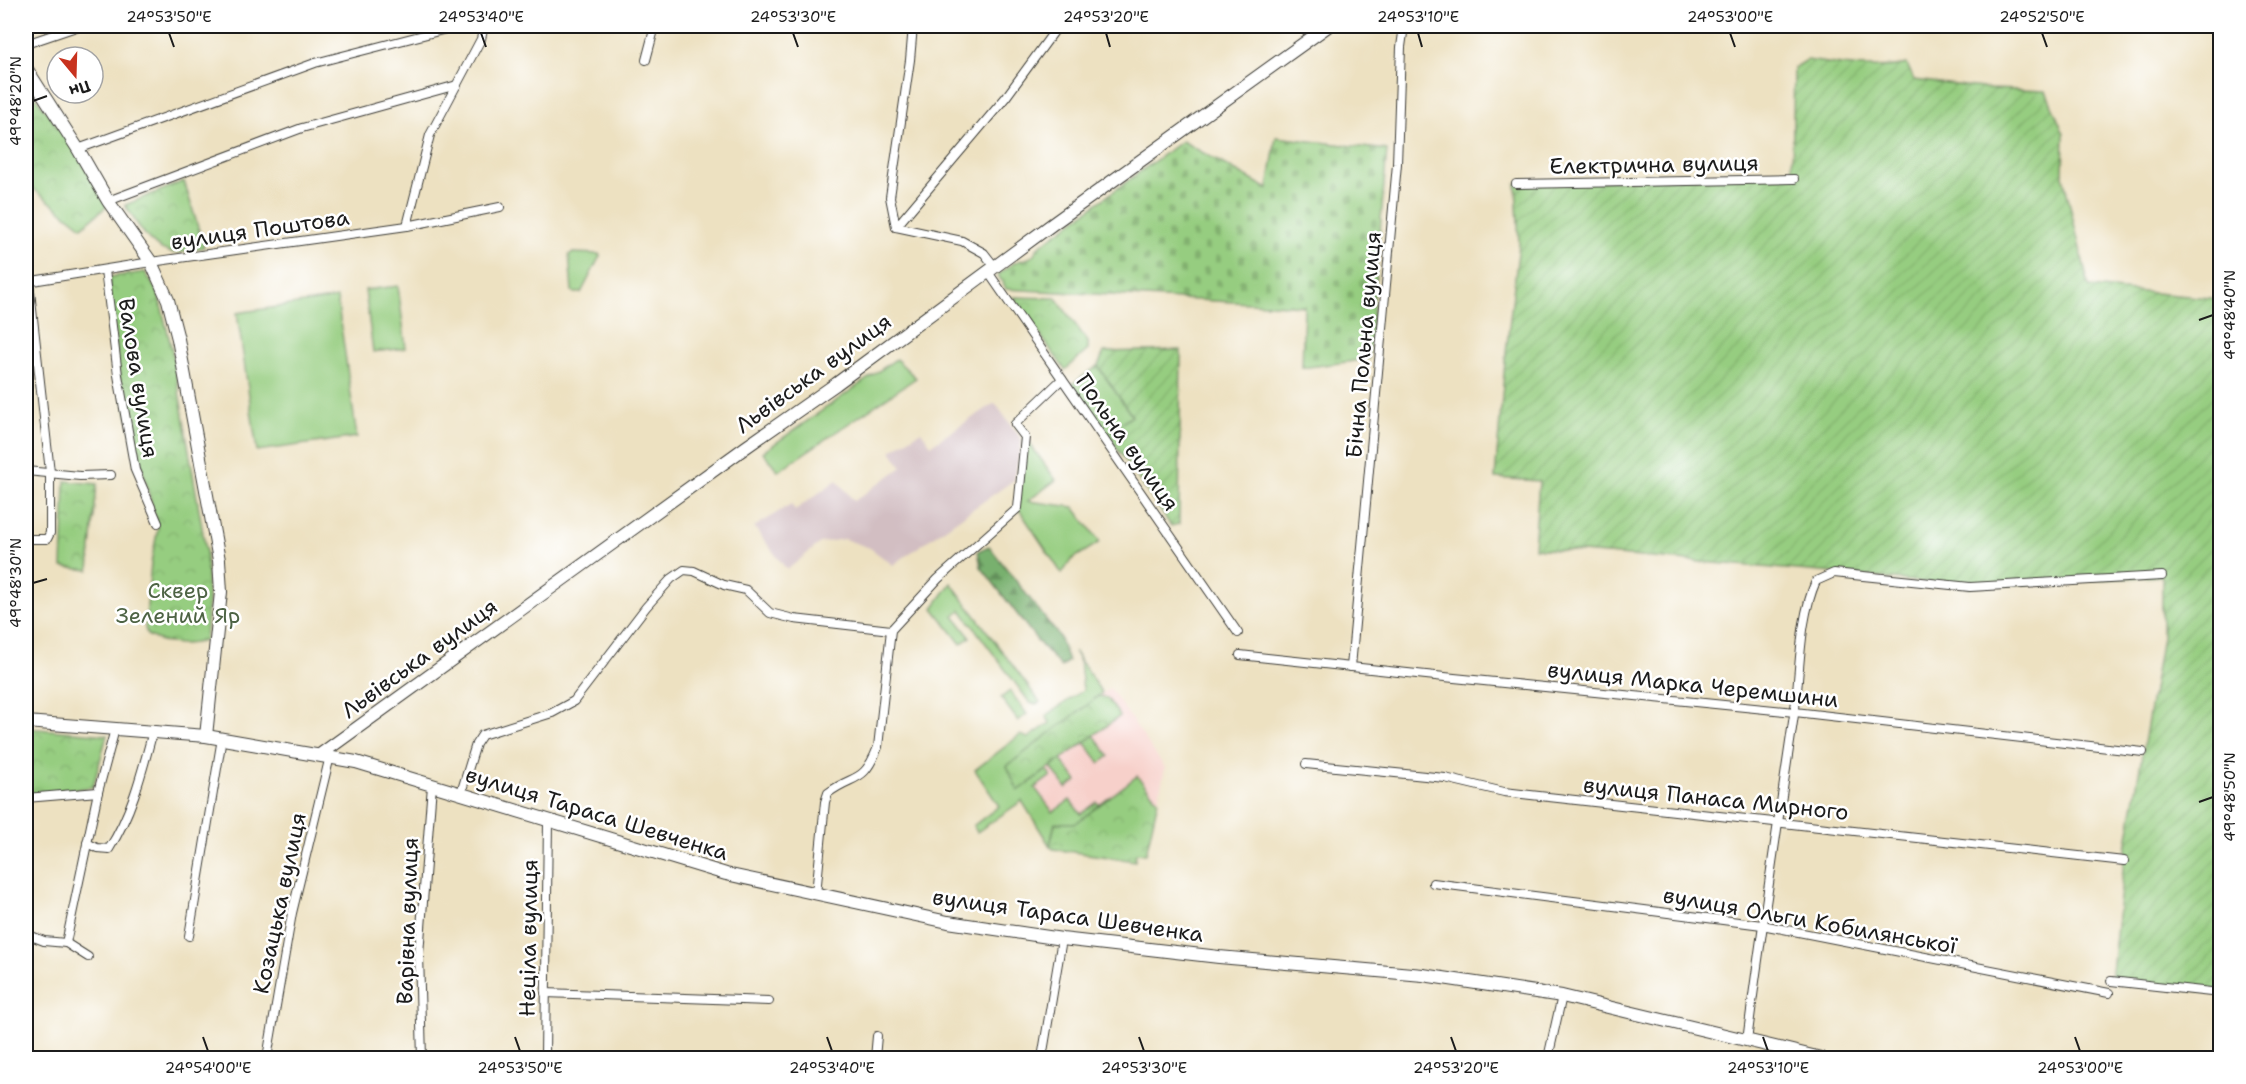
<svg xmlns="http://www.w3.org/2000/svg" width="2246" height="1084" viewBox="0 0 2246 1084" font-family="'Shantell Sans',sans-serif">
  <style>
    .built { fill: #f7d0ca }
    .industrial { fill: #d2bec2 }
    .grass { fill: #96cd80; stroke: #59744e; stroke-width: 1.5 }
    .forest { fill: url(#forest-firs); stroke: #4a6645; stroke-width: 1.5 }
    .cemetery { fill: url(#cemetery-stones); stroke: #59744e; stroke-width: 1.5 }
    .park { fill: url(#park-crowns); stroke: #59744e; stroke-width: 1.5 }
    .garden { fill: url(#garden-furrows); stroke: #59744e; stroke-width: 1.5 }
    .lines { fill: none; stroke-linecap: round; stroke-linejoin: round }
    .street-casing { stroke: #3b3a35; stroke-width: 10 }
    .secondary-casing { stroke: #3b3a35; stroke-width: 14 }
    .street { stroke: #fff; stroke-width: 8 }
    .secondary { stroke: #fff; stroke-width: 12 }
    .ticks { fill: none; stroke: #1c1c1c; stroke-width: 2 }
    .labels { text-anchor: middle; stroke-width: 5; stroke-linejoin: round; paint-order: stroke }
    .street-label { font-size: 22px; fill: #1c1c1c; stroke: #fff }
    .park-label { font-size: 22px; fill: #4d6344; stroke: #fff }
    .neatline { fill: none; stroke: #1c1c1c; stroke-width: 2 }
    .ticks-label { font-size: 15px; text-anchor: middle; fill: #1c1c1c }
  </style>
  <defs>
    <pattern id="forest-firs" width="22" height="20" patternUnits="userSpaceOnUse" patternTransform="scale(1.5)"><rect width="22" height="20" fill="#78b06e"/><path d="M5 1l3.5 6h-7zM16 11l3.5 6h-7z" fill="#628e5a"/></pattern>
    <pattern id="cemetery-stones" width="16" height="16" patternUnits="userSpaceOnUse" patternTransform="scale(1.5)"><rect width="16" height="16" fill="#96cd80"/><path d="M2 7V4a2 2 0 0 1 4 0v3zM10 15v-3a2 2 0 0 1 4 0v3z" fill="#81af6e"/></pattern>
    <pattern id="park-crowns" width="20" height="18" patternUnits="userSpaceOnUse" patternTransform="scale(1.5)"><rect width="20" height="18" fill="#96cd80"/><path d="M2 6a3 3 0 1 1 6 0M12 15a3 3 0 1 1 6 0" fill="none" stroke="#81af6e"/></pattern>
    <pattern id="garden-furrows" width="10" height="10" patternUnits="userSpaceOnUse" patternTransform="scale(1.5)"><rect width="10" height="10" fill="#96cd80"/><path d="M-1 1l2-2M0 10L10 0M9 11l2-2" fill="none" stroke="#81af6e"/></pattern>
  </defs>
  <rect width="100%" height="100%" fill="#fff"/>
  <filter id="ink" filterUnits="userSpaceOnUse"><feTurbulence type="fractalNoise" baseFrequency=".0167" numOctaves="2"/><feDisplacementMap in="SourceGraphic" scale="12" xChannelSelector="R" yChannelSelector="G"/><feConvolveMatrix kernelMatrix="1 2 1 2 8 2 1 2 1" color-interpolation-filters="sRGB"/></filter>
  <filter id="wash" filterUnits="userSpaceOnUse"><feTurbulence type="fractalNoise" baseFrequency=".008" numOctaves="4" result="noise"/><feDisplacementMap in="SourceGraphic" scale="24" xChannelSelector="R" yChannelSelector="G"/><feGaussianBlur stdDeviation="1.35" result="paint"/><feColorMatrix in="noise" values="0 0 0 0 0 0 0 0 0 0 0 0 0 0 0 0 0 1.4 0 .05"/><feComposite in="paint" operator="in"/></filter>
  <g filter="url(#wash)">
    <rect width="100%" height="100%" fill="#ede1c1"/>
    <!-- built -->
    <polygon class="built" points="1110,688 1165,768 1146,854 1136,853 1135,861 1053,849 1022,801 1095,698"/>
    <!-- industrial -->
    <polygon class="industrial" points="995,403 1022,440 1014,480 893,565 870,548 844,539 820,543 787,570 754,527 791,504 795,510 837,480 854,501 902,467 891,451 921,431 931,445"/>
    <!-- grass -->
    <g class="grass">
      <polygon points="572,253 599,254 600,256 581,293 574,293 572,291 569,255"/>
      <polygon points="398,286 406,348 373,352 365,290"/>
      <polygon points="337,298 357,437 257,451 237,313"/>
      <polygon points="896,359 916,378 778,471 763,452"/>
      <polygon points="1098,366 1132,416 1107,434 1072,384"/>
      <polygon points="1025,437 1056,480 1028,501 1074,507 1100,542 1071,560 1062,574 1018,508"/>
      <polygon points="951,583 1040,702 1037,704 1030,703 961,610 954,616 970,637 961,644 933,608"/>
      <polygon points="1074,651 1102,693 1095,698 1025,786 1047,770 1051,776 1035,788 1053,812 1070,800 1081,814 1097,802 1100,805 1076,824 1055,823 1050,846 1022,801 977,832 973,826 999,806 975,770 1020,735 1028,738 1050,723 1046,716 1083,690 1080,662"/>
      <polygon points="1010,691 1027,714 1018,721 1001,698"/>
      <polygon points="1094,735 1109,756 1100,763 1084,742"/>
      <polygon points="1061,760 1077,781 1066,788 1051,767"/>
    </g>
    <!-- forest -->
    <polygon class="forest" points="989,546 1059,636 1068,661 1061,667 1040,644 981,567 978,551"/>
    <!-- cemetery -->
    <path class="cemetery" d="M1276,137l111,13 -18,209 -67,9 2,-62 -298,-17 -8,-14c5,-4 11,-9 16,-12 13,-7 16,0 24,-16l144,-106 86,48z"/>
    <!-- park -->
    <g class="park">
      <polygon points="26,84 77,153 107,206 82,227 26,183"/>
      <path d="M184,181l20,66c-9,2 -19,6 -28,6 -25,-1 -39,-30 -51,-48z"/>
      <path d="M145,272l13,21 14,57 34,201 2,48 -3,42c-22,5 -38,4 -58,-6l-2,-7 6,-65 7,-35 -36,-134 -13,-104 1,-13z"/>
      <polygon points="1013,297 1056,298 1088,342 1088,350 1065,370"/>
      <polygon points="65,481 97,484 89,570 62,567"/>
      <polygon points="1099,696 1107,698 1120,716 1018,791 1007,766"/>
      <polygon points="26,728 107,735 93,787 26,795"/>
      <polygon points="1137,776 1158,800 1146,854 1136,853 1135,861 1053,849 1050,846 1055,823 1076,823"/>
    </g>
    <!-- garden -->
    <g class="garden">
      <path d="M1807,60c34,5 67,11 100,4l7,16 77,9 55,2 18,43 -1,42 26,111 131,12v694l-109,-12 13,-120 38,-224v-61l-192,11 -136,-14 -300,-25 5,-67 -44,-3 10,-117 14,-117 -3,-60 276,-10 2,-106z"/>
      <polygon points="1181,350 1179,524 1171,526 1107,434 1132,416 1098,366 1104,352"/>
    </g>
  </g>
  <g filter="url(#ink)">
    <g class="lines">
      <defs>
        <g id="street">
          <polyline points="26,44 79,26"/>
          <polyline points="646,60 655,26"/>
          <polyline points="78,149 315,63 458,26"/>
          <polyline points="1516,184 1794,179"/>
          <polyline points="108,201 302,128 457,85"/>
          <polyline points="407,226 430,135 481,39 484,26"/>
          <polyline points="896,227 1006,97 1058,26"/>
          <polyline points="896,227 890,197 910,60 913,26"/>
          <polyline points="896,227 962,241 984,253 995,267"/>
          <polyline points="105,270 118,375 135,470 158,523"/>
          <polyline points="988,272 1238,633"/>
          <polyline points="26,282 151,262 407,226 500,207"/>
          <polyline points="26,471 80,476 111,475"/>
          <polyline points="26,539 47,539 50,533 50,472 29,282"/>
          <polyline points="1240,655 1454,678 1795,712 2143,752"/>
          <polyline points="1351,667 1397,164 1401,47 1404,26"/>
          <polyline points="1306,764 1445,778 1504,792 2124,861"/>
          <polyline points="461,793 476,744 482,735 552,713 574,701 646,607 671,579 684,570 694,571 724,585 746,590 770,613 794,619 891,630"/>
          <polyline points="26,798 98,792"/>
          <path d="M87,843l10,5 12,1c23,-36 33,-77 44,-118"/>
          <polyline points="1433,883 1762,925 2109,993"/>
          <path d="M816,894l9,-92 3,-9c27,-20 35,-8 50,-46l13,-117 47,-51 80,-71 7,-71 -10,-13 47,-45"/>
          <polyline points="26,934 44,941 66,943 88,957"/>
          <polyline points="189,936 222,738"/>
          <polyline points="66,943 98,792 115,729"/>
          <polyline points="2111,981 2220,993"/>
          <polyline points="545,993 769,1001"/>
          <path d="M1747,1041c14,-109 31,-217 47,-326 7,-43 4,-93 22,-134l18,-8 136,14 192,-11"/>
          <polyline points="545,1056 548,820"/>
          <polyline points="267,1058 292,913 330,756"/>
          <polyline points="422,1058 419,954 432,785"/>
          <polyline points="875,1058 877,1036"/>
          <polyline points="1042,1058 1062,939"/>
          <polyline points="1548,1058 1562,996"/>
        </g>
        <g id="secondary">
          <polyline points="26,68 78,149 108,201 151,262 168,300 178,339 219,560 221,592 206,736"/>
          <polyline points="26,722 206,736 356,762 726,874 948,922 1062,939 1219,957 1423,975 1562,996 1821,1058"/>
          <polyline points="321,754 746,447 836,384 1054,223 1328,26"/>
        </g>
      </defs>
      <!-- street casing -->
      <use href="#street" class="street-casing"/>
      <!-- secondary casing -->
      <use href="#secondary" class="secondary-casing"/>
      <!-- street -->
      <use href="#street" class="street"/>
      <!-- secondary -->
      <use href="#secondary" class="secondary"/>
    </g>
  </g>
  <!-- ticks -->
  <path class="ticks" d="M169,33l5,14M481,33l5,14M793,33l5,14M1106,33l4,14M1418,33l4,14M1730,33l5,14M2042,33l5,14M33,101l14,-5M2199,320l14,-5M33,583l14,-4M2199,802l14,-5M203,1037l5,14M515,1037l5,14M827,1037l5,14M1139,1037l5,14M1451,1037l5,14M1763,1037l5,14M2075,1037l5,14"/>
  <g class="labels">
    <!-- street labels -->
    <g class="street-label">
      <text transform="translate(1654 164) rotate(-1)" y="8">Електрична вулиця</text>
      <text transform="translate(260 229) rotate(-8)" y="8">вулиця Поштова</text>
      <text transform="translate(1363 345) rotate(-85)" y="8">Бічна Польна вулиця</text>
      <text transform="translate(813 373) rotate(-36)" y="8">Львівська вулиця</text>
      <text transform="translate(139 378) rotate(81)" y="8">Валова вулиця</text>
      <text transform="translate(1128 442) rotate(55)" y="8">Польна вулиця</text>
      <text transform="translate(419 658) rotate(-36)" y="8">Львівська вулиця</text>
      <text transform="translate(1693 684) rotate(6)" y="8">вулиця Марка Черемшини</text>
      <text transform="translate(1716 798) rotate(6)" y="8">вулиця Панаса Мирного</text>
      <text transform="translate(597 813) rotate(17)" y="8">вулиця Тараса Шевченка</text>
      <text transform="translate(279 903) rotate(-78)" y="8">Козацька вулиця</text>
      <text transform="translate(1068 915) rotate(8)" y="8">вулиця Тараса Шевченка</text>
      <text transform="translate(1810 920) rotate(10)" y="8">вулиця Ольги Кобилянської</text>
      <text transform="translate(407 921) rotate(-88)" y="8">Варівна вулиця</text>
      <text transform="translate(528 938) rotate(-89)" y="8">Неціла вулиця</text>
    </g>
    <!-- park labels -->
    <g class="park-label">
      <text x="178" y="598">Сквер<tspan x="178" dy="25">Зелений Яр</tspan></text>
    </g>
  </g>
  <!-- margin -->
  <rect width="2246" height="1084" fill="none" stroke="#fff" stroke-width="66"/>
  <!-- north arrow -->
  <g transform="translate(75 75) rotate(161)"><circle r="28" fill="#ffffff" stroke="#a4a4a4" stroke-width="1.5"/>
  <path d="M0-4.5L10 22L0 15L-10 22Z" fill="#c8321e"/>
  <text y="-9" font-size="16" font-weight="bold" text-anchor="middle" fill="#1c1c1c">Пн</text>
  </g>
  <rect x="33" y="33" width="2180" height="1018" class="neatline"/>
  <g class="ticks-label">
    <text x="169" y="22">24°53'50"E</text>
    <text x="481" y="22">24°53'40"E</text>
    <text x="793" y="22">24°53'30"E</text>
    <text x="1106" y="22">24°53'20"E</text>
    <text x="1418" y="22">24°53'10"E</text>
    <text x="1730" y="22">24°53'00"E</text>
    <text x="2042" y="22">24°52'50"E</text>
    <text transform="translate(16 101) rotate(-90)" y="5">49°48'20"N</text>
    <text transform="translate(2230 315) rotate(-90)" y="5">49°48'40"N</text>
    <text transform="translate(16 583) rotate(-90)" y="5">49°48'30"N</text>
    <text transform="translate(2230 797) rotate(-90)" y="5">49°48'50"N</text>
    <text x="208" y="1073">24°54'00"E</text>
    <text x="520" y="1073">24°53'50"E</text>
    <text x="832" y="1073">24°53'40"E</text>
    <text x="1144" y="1073">24°53'30"E</text>
    <text x="1456" y="1073">24°53'20"E</text>
    <text x="1768" y="1073">24°53'10"E</text>
    <text x="2080" y="1073">24°53'00"E</text>
  </g>
</svg>
